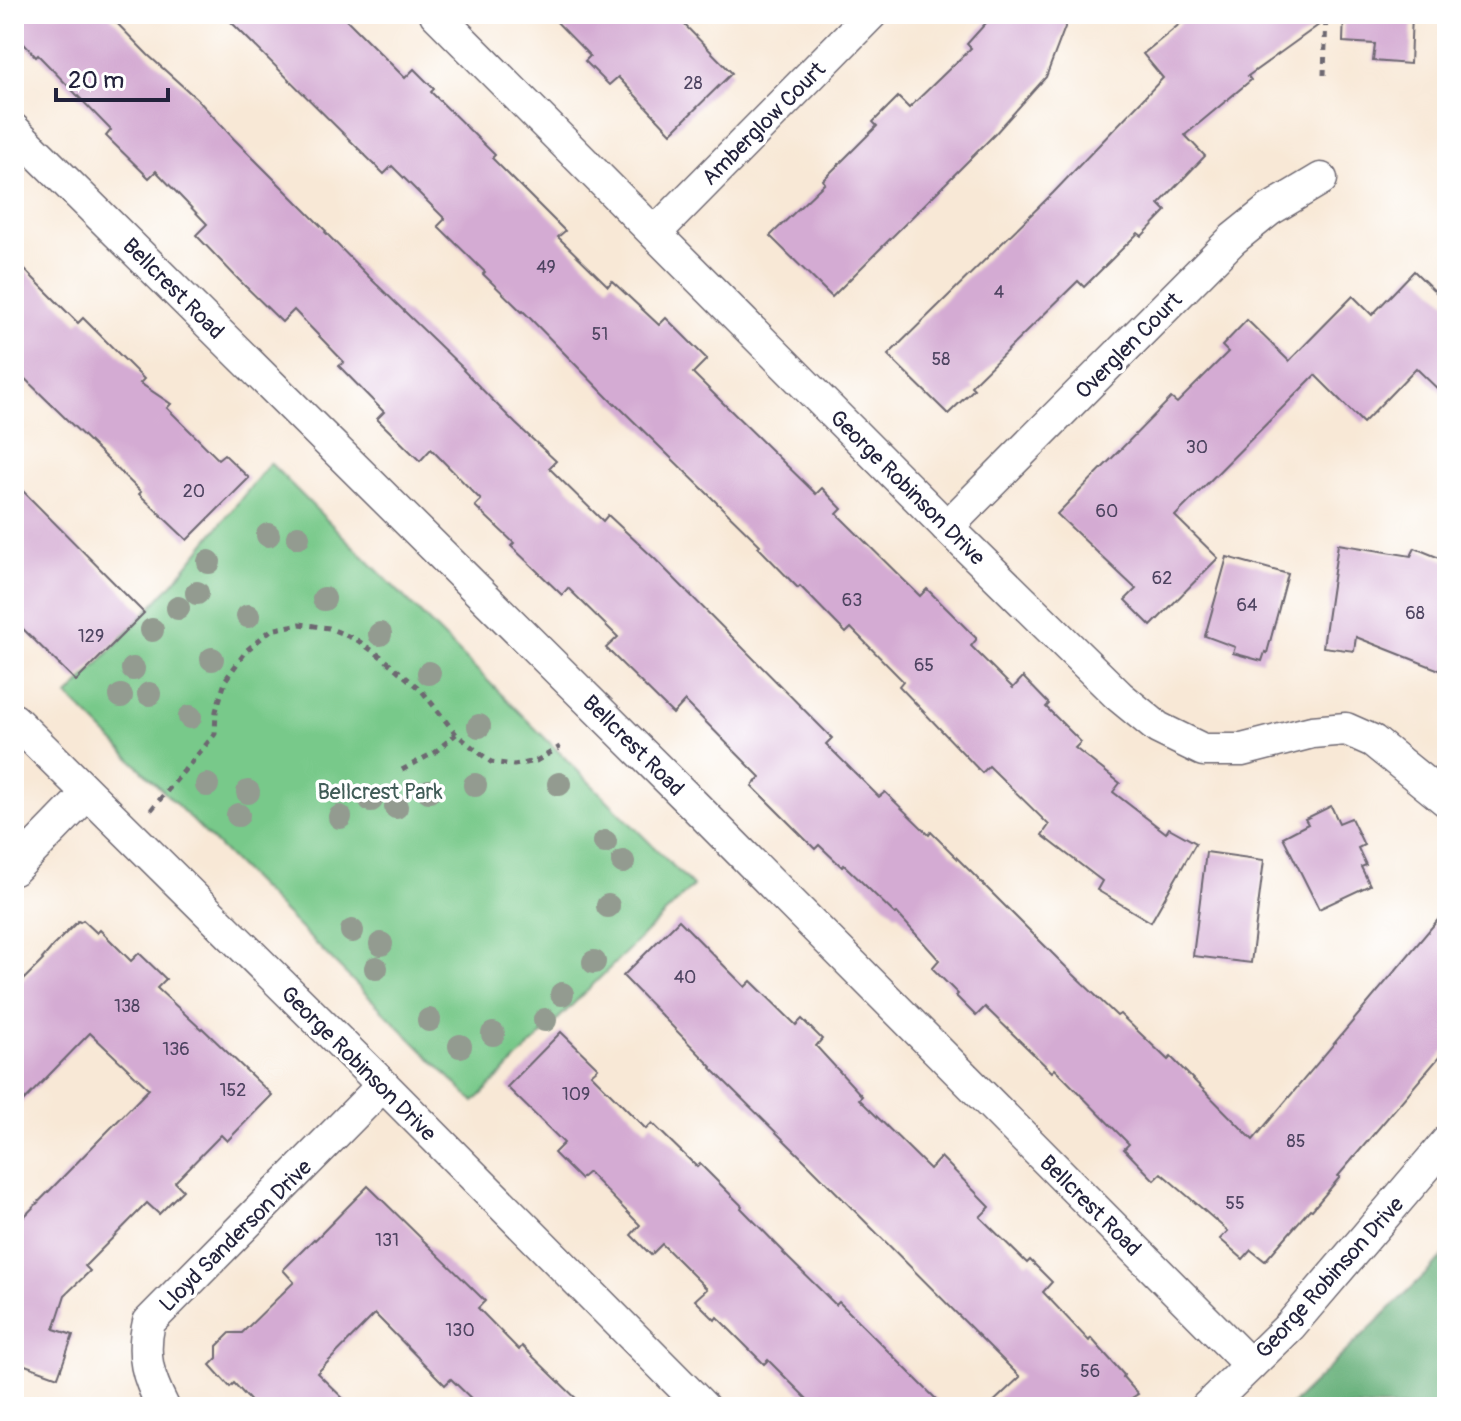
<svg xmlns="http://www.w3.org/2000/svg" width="1461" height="1421" viewBox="0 0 1461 1421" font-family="Pangolin,sans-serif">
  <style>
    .green { fill: #78c98a; stroke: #4d7662; stroke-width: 2 }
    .forest { fill: #62ad76; stroke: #426858; stroke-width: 2 }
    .building { fill: #d4abd3 }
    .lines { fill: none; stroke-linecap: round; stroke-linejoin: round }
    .street-casing { stroke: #6d6771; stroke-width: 35 }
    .path { stroke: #6d6771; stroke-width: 5; stroke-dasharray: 6 6; stroke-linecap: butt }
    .street { stroke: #fff; stroke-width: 32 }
    .tree { fill: #939b90 }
    .labels { text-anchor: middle; stroke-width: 7; stroke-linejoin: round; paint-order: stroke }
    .number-label { font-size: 18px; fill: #4e4461 }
    .street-label { font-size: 22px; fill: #22223b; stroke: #fff }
    .park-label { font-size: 22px; fill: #405c57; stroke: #fff }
  </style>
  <rect width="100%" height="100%" fill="#fff"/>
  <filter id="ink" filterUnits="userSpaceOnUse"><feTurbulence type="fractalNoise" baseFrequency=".0125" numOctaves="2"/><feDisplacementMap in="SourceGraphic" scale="16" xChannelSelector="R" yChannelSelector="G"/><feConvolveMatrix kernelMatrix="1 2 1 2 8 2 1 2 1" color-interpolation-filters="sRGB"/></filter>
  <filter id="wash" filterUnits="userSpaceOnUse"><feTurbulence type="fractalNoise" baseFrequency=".006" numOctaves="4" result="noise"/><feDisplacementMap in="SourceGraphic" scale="32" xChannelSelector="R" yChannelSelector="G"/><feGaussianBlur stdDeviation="1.8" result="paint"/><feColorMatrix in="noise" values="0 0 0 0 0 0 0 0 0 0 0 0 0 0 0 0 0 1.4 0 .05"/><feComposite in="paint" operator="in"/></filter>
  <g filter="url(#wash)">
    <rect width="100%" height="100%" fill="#f8e8d6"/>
    <!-- green -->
    <polygon class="green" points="270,463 693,886 474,1102 68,696 173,583"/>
    <!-- forest -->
    <polygon class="forest" points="1447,1253 1447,1407 1289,1407"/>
    <g id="blocks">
      <!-- building -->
      <g class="building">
        <polygon points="14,14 108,14 148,55 197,99 234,139 326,231 325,232 370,278 464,369 463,370 516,424 556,461 549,468 603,521 608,515 656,560 832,738 826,744 879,797 885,792 929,835 931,832 1073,974 1117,1016 1120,1014 1168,1060 1171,1057 1253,1140 1447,909 1447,1048 1338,1176 1340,1177 1312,1210 1310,1209 1265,1261 1251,1250 1243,1259 1220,1239 1228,1231 1161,1173 1154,1180 1124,1149 1129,1144 1055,1069 1052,1072 985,1007 976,1016 956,996 958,994 932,968 939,960 897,913 895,914 844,865 842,867 819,845 815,849 752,786 760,777 685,701 673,714 606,648 618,637 568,588 562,595 511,546 514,543 475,506 481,500 431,449 420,461 377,419 384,412 339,366 344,362 294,310 282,322 239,280 196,235 207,224 156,171 149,178 106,136 111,130 38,55 36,57 14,33"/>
        <polygon points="223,14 341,14 405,78 414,69 434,89 431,92 495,155 492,158 565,231 558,237 608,286 612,281 659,325 666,318 707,359 693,373 723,403 816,494 822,488 842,509 837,514 920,596 927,589 976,638 976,640 971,646 1013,688 1023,677 1049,704 1046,707 1081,742 1075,748 1120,783 1113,792 1166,833 1169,828 1196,843 1151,922 1097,890 1102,881 1042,835 1049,825 989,766 982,773 899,686 903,681 851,628 846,633 800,586 798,588 758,547 760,545 615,403 614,404 523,311 522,312 483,274 485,272 438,226 445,219 392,166 384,174"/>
        <polygon points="549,14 674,14 732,73 671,133 618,77 609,85 585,61 590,56"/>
        <polygon points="994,14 1070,14 1046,77 995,134 832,297 770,236 825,183 823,180 877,126 873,122 898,97 909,108 971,48 967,44"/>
        <polygon points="1192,14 1334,14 1248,76 1251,80 1185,135 1205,156 1159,204 1166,211 1142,236 1138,233 1084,287 1078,281 971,386 974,389 948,414 888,355 1053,193 1163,78 1143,54"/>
        <polygon points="1344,14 1412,14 1410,64 1373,61 1375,44 1343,42"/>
        <polygon points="14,259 78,323 83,318 144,379 140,383 171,404 167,408 218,459 224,454 249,478 187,540 139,494 141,492 14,368"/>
        <polygon points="1414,271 1447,303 1447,398 1416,368 1363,423 1315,375 1175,516 1218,558 1151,626 1125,600 1136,589 1057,514 1171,398 1177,403 1228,352 1222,346 1247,320 1289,361 1353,296 1372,315"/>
        <polygon points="14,482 144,613 76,681 14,620"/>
        <polygon points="1338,544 1411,556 1415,548 1447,561 1447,673 1356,637 1354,651 1323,647"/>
        <polygon points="1227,557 1288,574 1267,653 1265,652 1262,661 1233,653 1235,647 1205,636"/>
        <polygon points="1331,806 1339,823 1351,818 1364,845 1358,848 1366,865 1361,867 1370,885 1319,909 1283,837 1308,824 1305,819"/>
        <polygon points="1206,852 1264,860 1251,963 1193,956"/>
        <polygon points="83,920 97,933 100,930 131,961 139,953 166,979 157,988 201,1029 202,1028 272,1095 227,1141 221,1135 175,1182 183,1190 159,1214 147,1203 85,1266 90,1271 65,1295 54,1329 73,1335 58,1377 14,1361 14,1227 149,1089 90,1033 14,1111 14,989 43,960 42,959 53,946 78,921 80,922"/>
        <polygon points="679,920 745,987 751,981 796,1025 802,1019 822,1039 816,1046 862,1096 859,1099 930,1169 941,1157 990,1207 980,1217 1027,1263 1030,1260 1052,1282 1043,1292 1089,1341 1091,1338 1124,1375 1123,1377 1138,1394 1117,1407 988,1407 1020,1377 803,1159 711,1068 712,1067 623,976"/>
        <polygon points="561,1032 598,1068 591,1074 646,1129 652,1123 697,1167 700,1164 742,1206 741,1208 784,1252 783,1253 836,1305 839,1302 944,1407 827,1407 821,1401 815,1407 768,1360 764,1364 717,1317 715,1320 695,1300 707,1289 662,1244 651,1255 631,1235 640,1225 588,1172 580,1179 554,1153 564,1143 507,1087"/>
        <polygon points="368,1186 485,1301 478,1308 519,1350 522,1346 585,1407 480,1407 451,1379 445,1385 375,1314 317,1373 352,1407 256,1407 234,1383 230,1387 210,1365 217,1358 217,1346 230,1333 242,1333 294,1282 283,1270 314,1239 315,1240"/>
      </g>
    </g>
  </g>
  <g filter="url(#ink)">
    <use href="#blocks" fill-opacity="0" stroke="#6d6771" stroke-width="2"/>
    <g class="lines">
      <defs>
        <g id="street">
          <polyline points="436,14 947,527 1119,696 1158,728 1203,750 1242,750 1312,732 1346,729 1373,741 1447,801"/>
          <polyline points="14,130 686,797 1250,1365"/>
          <polyline points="655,233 871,14"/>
          <polyline points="947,527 1233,239 1269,210 1321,179"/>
          <polyline points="14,720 383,1085 703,1407"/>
          <polyline points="14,869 87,794"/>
          <path d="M163,1407c-15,-30 -22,-51 -14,-85l234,-237"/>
          <polyline points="1207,1407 1290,1326 1447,1142"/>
        </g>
      </defs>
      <!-- street casing -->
      <use href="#street" class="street-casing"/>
      <!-- path -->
      <g class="path">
        <polyline points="1324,75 1326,14"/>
        <polyline points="402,770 435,752 456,734"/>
        <polyline points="151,810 215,734 216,711 226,679 247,650 271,630 300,624 329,628 357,640 383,658 422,691 456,734 491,762 514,765 536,761 560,747"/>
      </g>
      <!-- street -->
      <use href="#street" class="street"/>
    </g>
    <!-- trees -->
    <g class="tree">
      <circle cx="268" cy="535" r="12"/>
      <circle cx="298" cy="537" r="12"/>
      <circle cx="209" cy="562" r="12"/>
      <circle cx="197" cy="593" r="12"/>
      <circle cx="324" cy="599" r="12"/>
      <circle cx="178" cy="608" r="12"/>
      <circle cx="248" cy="616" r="12"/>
      <circle cx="152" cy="630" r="12"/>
      <circle cx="380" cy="634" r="12"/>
      <circle cx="212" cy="659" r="12"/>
      <circle cx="133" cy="669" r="12"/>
      <circle cx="429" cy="673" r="12"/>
      <circle cx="149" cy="694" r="12"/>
      <circle cx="121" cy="696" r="12"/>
      <circle cx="190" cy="717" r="12"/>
      <circle cx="479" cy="726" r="12"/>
      <circle cx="559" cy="784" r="12"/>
      <circle cx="207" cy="785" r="12"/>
      <circle cx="475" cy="785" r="12"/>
      <circle cx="429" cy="791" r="12"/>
      <circle cx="248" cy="792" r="12"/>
      <circle cx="371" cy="800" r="12"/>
      <circle cx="396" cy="807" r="12"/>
      <circle cx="238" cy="815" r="12"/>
      <circle cx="340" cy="817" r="12"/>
      <circle cx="605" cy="842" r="12"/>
      <circle cx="623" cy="862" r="12"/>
      <circle cx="608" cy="906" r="12"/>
      <circle cx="352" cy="931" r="12"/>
      <circle cx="381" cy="944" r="12"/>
      <circle cx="594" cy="962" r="12"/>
      <circle cx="376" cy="968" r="12"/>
      <circle cx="562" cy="994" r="12"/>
      <circle cx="429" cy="1020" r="12"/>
      <circle cx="545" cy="1020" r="12"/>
      <circle cx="493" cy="1034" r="12"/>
      <circle cx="460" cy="1046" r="12"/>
    </g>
  </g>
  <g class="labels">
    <!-- number labels -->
    <g class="number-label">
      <text x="693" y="89">28</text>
      <text x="546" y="273">49</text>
      <text x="999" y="298">4</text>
      <text x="600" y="340">51</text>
      <text x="941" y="365">58</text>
      <text x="1197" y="453">30</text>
      <text x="194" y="497">20</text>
      <text x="1107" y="517">60</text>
      <text x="1162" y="584">62</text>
      <text x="852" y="606">63</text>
      <text x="1247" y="611">64</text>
      <text x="1415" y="619">68</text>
      <text x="91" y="642">129</text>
      <text x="924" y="671">65</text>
      <text x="685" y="983">40</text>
      <text x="127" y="1012">138</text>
      <text x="176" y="1055">136</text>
      <text x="233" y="1096">152</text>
      <text x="576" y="1100">109</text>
      <text x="1296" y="1147">85</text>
      <text x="1235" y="1209">55</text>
      <text x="387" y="1246">131</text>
      <text x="460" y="1336">130</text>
      <text x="1090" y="1377">56</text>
    </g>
    <!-- street labels -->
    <g class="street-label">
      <text transform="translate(763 123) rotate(-45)" y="8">Amberglow Court</text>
      <text transform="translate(174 288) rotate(45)" y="8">Bellcrest Road</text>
      <text transform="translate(1128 345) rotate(-45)" y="8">Overglen Court</text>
      <text transform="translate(908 487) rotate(45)" y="8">George Robinson Drive</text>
      <text transform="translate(634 745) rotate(45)" y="8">Bellcrest Road</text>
      <text transform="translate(359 1063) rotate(45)" y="8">George Robinson Drive</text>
      <text transform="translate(1091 1205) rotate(45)" y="8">Bellcrest Road</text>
      <text transform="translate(235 1235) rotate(-45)" y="8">Lloyd Sanderson Drive</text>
      <text transform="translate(1329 1277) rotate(-48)" y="8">George Robinson Drive</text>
    </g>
    <!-- park labels -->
    <g class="park-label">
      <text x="380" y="799">Bellcrest Park</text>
    </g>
  </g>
  <!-- margin -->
  <rect width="1461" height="1421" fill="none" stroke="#fff" stroke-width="48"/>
  <!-- scale -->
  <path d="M56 88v12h112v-12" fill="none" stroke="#22223b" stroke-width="4"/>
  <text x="68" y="88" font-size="24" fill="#22223b" stroke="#ffffff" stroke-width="6" paint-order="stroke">20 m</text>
</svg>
